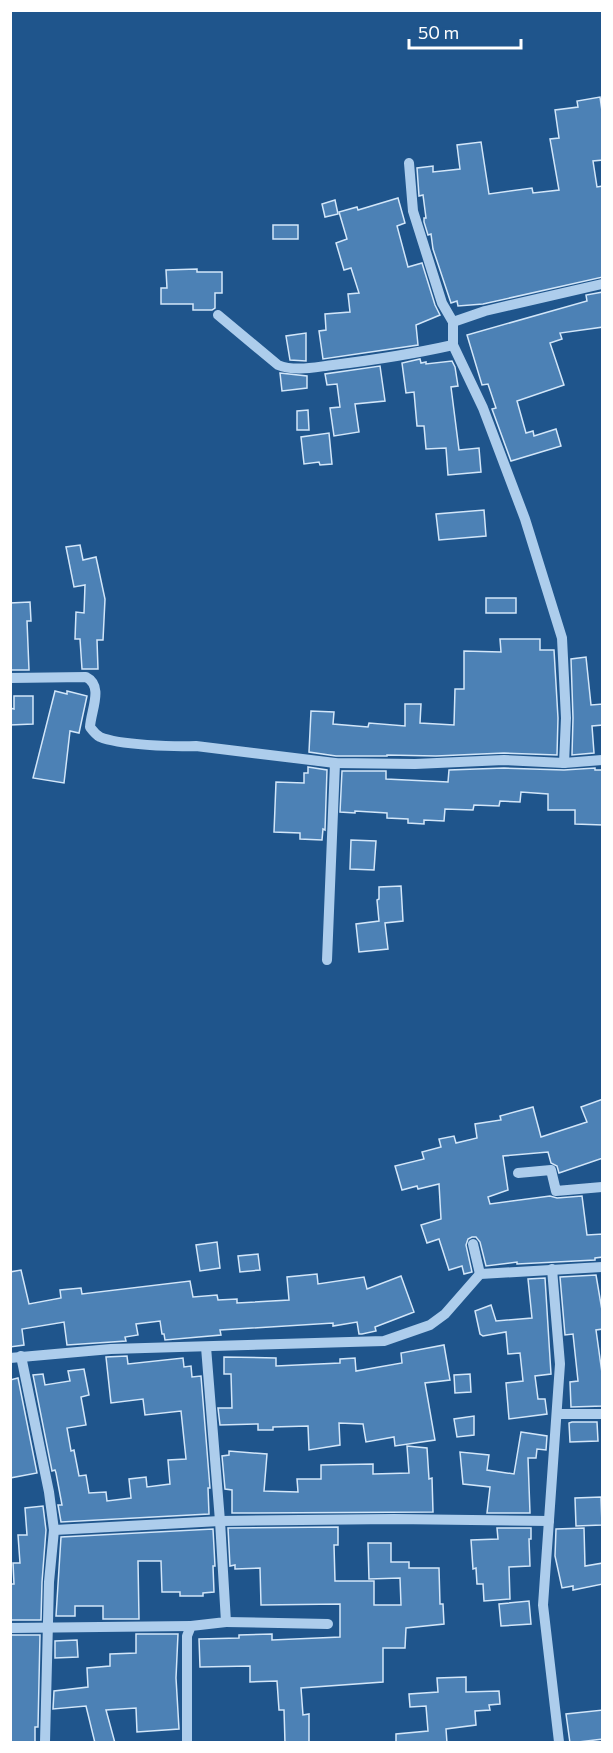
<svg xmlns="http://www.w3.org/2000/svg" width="613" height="1753" viewBox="0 0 613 1753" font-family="Commissioner,sans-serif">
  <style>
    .building { fill: #4c81b5; stroke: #d2e6f9; stroke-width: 1.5 }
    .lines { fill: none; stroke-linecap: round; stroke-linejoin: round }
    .minor { stroke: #adcdec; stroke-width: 10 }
  </style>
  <rect width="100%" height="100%" fill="#1f558c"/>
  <!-- building -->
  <g class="building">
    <polygon points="600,97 603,118 603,160 593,161 597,187 603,186 603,277 483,304 458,306 457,301 451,303 433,249 431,234 428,235 424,222 424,218 426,218 423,195 419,196 417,168 433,166 433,172 460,169 457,145 481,142 489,194 532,188 533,193 559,190 550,139 559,138 555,110 578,107 577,101"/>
    <polygon points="398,198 405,223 397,226 408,267 422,263 435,305 440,315 416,325 418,345 323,359 319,331 326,330 325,314 350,312 348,294 359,293 351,268 344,270 336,243 347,239 339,212 357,207 358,210"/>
    <polygon points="335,200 338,214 325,217 322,204"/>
    <rect x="273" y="225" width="25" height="14"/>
    <polygon points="197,269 197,272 222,272 222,293 215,293 215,308 212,310 193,310 193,304 161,304 161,288 167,288 166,270"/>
    <polygon points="603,292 603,327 560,333 562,339 550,343 564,385 517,401 526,433 533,431 534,436 556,429 561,446 511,461 492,409 496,408 488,384 482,385 467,335 587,301 586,295"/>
    <polygon points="306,333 306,361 290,360 286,336"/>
    <polygon points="420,359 421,363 426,362 426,364 452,361 455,367 458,386 451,387 459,450 479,448 481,472 448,475 446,448 426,449 424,426 417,426 414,392 406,393 402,363"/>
    <polygon points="380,366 385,401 355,404 359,432 334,436 330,408 340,407 337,384 327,385 325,374"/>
    <polygon points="280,373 307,376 307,388 282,391"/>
    <polygon points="308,410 309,430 297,430 297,411"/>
    <polygon points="329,433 332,464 320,465 319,462 304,464 301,437"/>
    <polygon points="484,510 486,536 439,540 436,514"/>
    <polygon points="80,545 83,560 96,557 105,599 103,640 97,640 98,669 82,669 80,639 75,639 76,612 84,613 85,585 74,587 66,547"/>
    <rect x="486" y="598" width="30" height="15"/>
    <polygon points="30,602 31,621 27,621 29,670 10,670 10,603"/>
    <polygon points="500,639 540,639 540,650 554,650 558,718 557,755 504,753 436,756 387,755 387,756 336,756 309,752 311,711 334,712 333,724 368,727 369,723 405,726 405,704 421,704 420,723 454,725 455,689 464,689 464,651 501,652"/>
    <polygon points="586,657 591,705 603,704 603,725 592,726 594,753 572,755 573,718 571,659"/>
    <polygon points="55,691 67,694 67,691 87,696 79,733 70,731 64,783 33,778"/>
    <polygon points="14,696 33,696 33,724 10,725 10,708 14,709"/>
    <polygon points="308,767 327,770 325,830 323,829 322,840 300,839 300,833 274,832 276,782 304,783 304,773 308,773"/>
    <polygon points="504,768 564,770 595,768 595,770 603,770 603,825 575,824 575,810 548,810 548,794 521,792 520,802 500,801 499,806 474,805 473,810 445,809 444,821 424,820 424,824 408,823 408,819 387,818 387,813 355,811 355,813 340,812 342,771 386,771 386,779 448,782 449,770"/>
    <polygon points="351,840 376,841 374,870 350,869"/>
    <polygon points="401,886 403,921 385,923 388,949 359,952 356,924 379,921 377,900 379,899 379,887"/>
    <polygon points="603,1099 603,1158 559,1173 557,1166 551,1163 548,1152 503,1156 508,1190 488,1197 490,1204 550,1196 557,1198 582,1196 587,1235 603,1234 603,1257 595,1258 595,1260 517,1264 517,1262 486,1266 480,1242 476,1237 472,1237 468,1239 466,1245 472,1272 464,1274 462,1266 449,1270 439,1239 427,1243 421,1225 441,1219 439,1184 418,1189 417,1186 402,1190 395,1166 424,1159 422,1152 441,1147 439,1139 454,1136 456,1143 477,1138 475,1124 501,1120 500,1116 533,1107 541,1137 587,1122 581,1107"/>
    <polygon points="217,1242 220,1268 200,1271 196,1245"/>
    <polygon points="258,1254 260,1270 240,1272 238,1256"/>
    <polygon points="21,1270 29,1304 61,1298 60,1290 81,1288 82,1294 190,1281 193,1297 217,1295 218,1300 237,1299 237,1303 289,1300 287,1277 317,1274 318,1284 364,1277 367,1289 401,1276 414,1312 375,1327 376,1331 362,1334 359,1334 357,1322 333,1326 333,1323 220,1330 221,1335 165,1340 164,1334 162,1334 160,1321 136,1324 138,1335 125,1337 126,1341 67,1345 64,1322 22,1329 24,1345 10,1347 10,1272"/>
    <polygon points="596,1275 603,1316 603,1329 596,1330 603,1380 603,1406 571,1407 570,1382 578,1381 573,1334 565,1335 560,1277"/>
    <polygon points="545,1278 551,1374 535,1376 538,1399 545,1399 547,1414 509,1419 506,1383 523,1381 520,1353 508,1354 506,1332 483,1336 480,1334 475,1311 491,1305 496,1321 532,1318 528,1279"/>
    <polygon points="444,1345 450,1380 425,1383 435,1440 395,1446 394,1437 366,1442 363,1424 339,1423 340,1445 309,1450 308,1426 273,1427 273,1430 258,1430 258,1424 220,1425 218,1408 232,1408 231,1374 224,1374 224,1357 276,1358 276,1366 340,1363 340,1359 355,1358 356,1371 402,1363 401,1353"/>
    <polygon points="127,1356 128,1364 183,1358 184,1367 191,1366 192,1377 201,1376 210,1488 208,1488 209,1514 61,1522 58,1505 62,1505 56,1473 55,1470 52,1471 33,1375 43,1374 45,1385 70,1381 68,1371 84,1369 89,1395 81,1397 86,1425 67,1428 71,1451 74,1450 79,1476 86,1475 89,1493 106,1492 107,1501 131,1498 129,1479 146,1477 147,1487 170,1484 168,1460 186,1459 181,1411 145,1415 143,1399 111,1403 106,1357"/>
    <polygon points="470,1374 471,1392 455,1393 454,1375"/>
    <polygon points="18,1378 37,1473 10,1478 10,1380"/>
    <polygon points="474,1416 474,1435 457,1437 454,1419"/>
    <polygon points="572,1422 597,1422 598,1441 570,1442 569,1423"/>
    <polygon points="521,1432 547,1436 546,1450 537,1449 536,1458 528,1458 530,1513 487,1513 490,1487 463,1484 460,1452 489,1455 487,1470 514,1474"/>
    <polygon points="407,1446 427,1448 429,1479 432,1478 433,1512 232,1513 232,1490 225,1489 222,1456 229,1455 229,1451 267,1454 264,1491 298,1492 297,1479 321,1479 321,1465 373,1464 373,1474 409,1473"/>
    <polygon points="601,1497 602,1525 576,1526 575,1498"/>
    <polygon points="43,1506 46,1530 42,1582 41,1620 10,1620 10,1584 14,1584 13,1563 20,1563 18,1535 27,1535 25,1508"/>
    <polygon points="338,1527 338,1545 334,1545 335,1581 374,1581 374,1605 401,1605 400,1578 369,1579 368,1543 391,1543 391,1562 409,1562 409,1568 439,1568 440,1604 443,1604 444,1624 406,1628 405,1648 383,1648 383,1682 301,1688 303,1715 309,1714 309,1743 285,1743 284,1710 279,1710 277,1681 250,1682 250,1666 200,1667 199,1639 239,1638 239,1635 272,1634 272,1640 340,1637 340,1604 261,1605 260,1568 235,1569 235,1565 230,1566 228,1528"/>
    <polygon points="497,1528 531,1528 531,1539 529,1539 530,1566 509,1567 510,1599 484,1601 483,1584 477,1584 476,1568 473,1569 471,1540 498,1539"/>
    <polygon points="584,1528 585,1566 603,1563 603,1584 573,1590 573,1586 562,1588 555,1556 556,1529"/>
    <polygon points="213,1529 215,1566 213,1566 214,1592 203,1593 203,1596 180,1596 180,1592 162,1592 161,1561 138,1561 139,1619 103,1619 103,1606 75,1606 75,1616 56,1616 61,1537"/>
    <polygon points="529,1601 531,1624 501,1626 499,1604"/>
    <polygon points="136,1634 178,1634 176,1678 179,1729 137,1732 136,1708 106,1710 115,1743 95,1743 86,1706 53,1709 54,1691 88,1687 87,1668 110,1666 110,1654 136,1653"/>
    <polygon points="10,1635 40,1635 38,1727 35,1727 35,1743 10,1743"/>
    <polygon points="77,1640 78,1657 55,1658 55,1641"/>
    <polygon points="466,1677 466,1692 499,1691 500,1704 489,1705 490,1710 475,1711 476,1725 446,1729 447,1743 396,1743 396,1734 428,1731 426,1706 410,1707 409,1694 438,1692 437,1678"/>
    <polygon points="603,1710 603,1739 570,1743 566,1714"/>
  </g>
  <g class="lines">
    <!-- minor -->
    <g class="minor">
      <polyline points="409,163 413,211 442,303 453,322"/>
      <path d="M218,315l60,50c17,7 37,2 55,0 41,-5 80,-11 120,-20"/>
      <path d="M10,678l76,-1c18,9 5,33 4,50 3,4 5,7 10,10 19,8 74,10 96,9l139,17 80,1 89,-4 60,3 38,-3"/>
      <polyline points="564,763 566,718 562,638 525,519 483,408 453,345 453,322 485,311 602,284"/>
      <polyline points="327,960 335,763"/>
      <polyline points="518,1173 551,1170 556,1191 602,1187"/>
      <polyline points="473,1244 480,1274"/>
      <polyline points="552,1269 560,1364 543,1605 559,1742"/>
      <polyline points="21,1356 49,1492 54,1530 49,1582 45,1742"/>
      <polyline points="10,1358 111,1349 384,1341 430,1325 445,1314 480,1274 602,1267"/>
      <polyline points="557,1414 602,1414"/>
      <polyline points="54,1530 220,1521 394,1519 549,1521"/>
      <polyline points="226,1622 328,1624"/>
      <polyline points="10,1628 191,1626"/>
      <polyline points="187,1742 187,1636 191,1626 226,1622 220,1521 206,1347"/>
    </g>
  </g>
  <!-- border -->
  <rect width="613" height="1753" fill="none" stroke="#ffffff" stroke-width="24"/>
  <!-- scale -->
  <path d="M409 39v9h112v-9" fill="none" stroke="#ffffff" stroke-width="3"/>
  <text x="418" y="39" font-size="18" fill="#ffffff" stroke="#1f558c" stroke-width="4.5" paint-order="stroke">50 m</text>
</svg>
